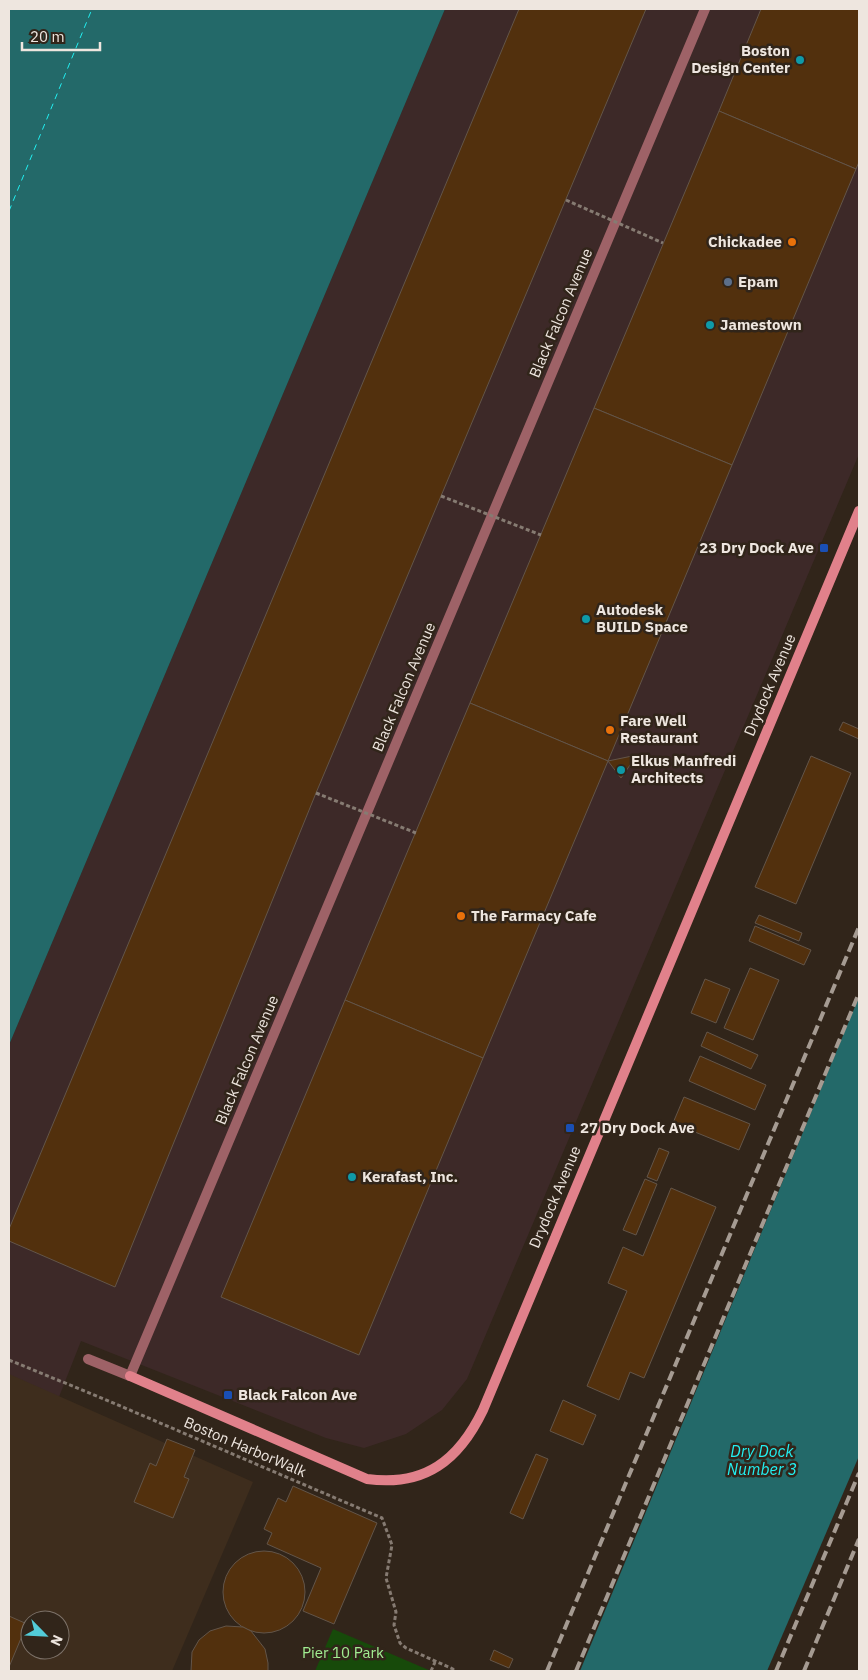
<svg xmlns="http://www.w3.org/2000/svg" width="868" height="1680" viewBox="0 0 868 1680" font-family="'IBM Plex Sans',sans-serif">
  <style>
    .commercial { fill: #3d2928 }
    .built { fill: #3e2d1d; fill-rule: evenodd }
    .green { fill: #174a0a }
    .water { fill: #236969 }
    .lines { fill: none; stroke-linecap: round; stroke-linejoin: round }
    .ferry { stroke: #22eff1; stroke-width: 1; stroke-dasharray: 6 5; stroke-linecap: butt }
    .building { fill: #52300d; stroke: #635549 }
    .path { stroke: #867b72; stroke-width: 3; stroke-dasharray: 4 2.5; stroke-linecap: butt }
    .lane { stroke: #9e6267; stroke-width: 10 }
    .street { stroke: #9e6267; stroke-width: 10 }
    .secondary { stroke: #e1818b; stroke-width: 10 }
    .rail { stroke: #a59b92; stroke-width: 4; stroke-dasharray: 10 5; stroke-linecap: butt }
    .path-bridge { stroke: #867b72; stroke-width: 3; stroke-dasharray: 4 2.5; stroke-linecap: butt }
    .culture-dot { fill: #0f9aa8; stroke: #31251a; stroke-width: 2 }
    .food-dot { fill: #e8710a; stroke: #31251a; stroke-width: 2 }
    .service-dot { fill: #5c6f8a; stroke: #31251a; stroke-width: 2 }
    .transit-dot { fill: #1a4fb4; stroke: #31251a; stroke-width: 2 }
    .labels { text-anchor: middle; stroke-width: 5; stroke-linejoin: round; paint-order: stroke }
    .poi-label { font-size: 15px; font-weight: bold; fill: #eee6df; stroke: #31251a; text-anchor: start }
    .street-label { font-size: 15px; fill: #eee6df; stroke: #31251a }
    .park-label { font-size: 15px; fill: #a2ee92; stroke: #31251a }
    .water-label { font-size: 16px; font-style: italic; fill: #22eff1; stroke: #31251a }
  </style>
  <rect width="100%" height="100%" fill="#31251a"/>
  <!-- commercial -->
  <polygon class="commercial" points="445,9 859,9 859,454 467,1379 442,1410 406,1434 364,1448 326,1438 81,1341 18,1501 30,1620 30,1644 9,1671 9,1045"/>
  <!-- built -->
  <path class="built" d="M9,1374l244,108 -81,189h-163zM30,1620h30v30h-30z"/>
  <!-- green -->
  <polygon class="green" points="333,1629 431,1671 315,1671"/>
  <!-- water -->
  <g class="water">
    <polygon points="9,9 445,9 9,1045"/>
    <polygon points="859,997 859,1456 767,1671 580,1671"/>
  </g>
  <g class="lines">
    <!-- ferry -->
    <polyline class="ferry" points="9,211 92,9"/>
  </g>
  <!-- building -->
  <g class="building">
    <polygon points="519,9 646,9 316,793 115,1287 9,1241 9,1229"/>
    <polygon points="761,9 859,9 859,162 856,169 719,111"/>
    <polygon points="719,111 856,169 732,465 594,408"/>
    <polygon points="594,408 732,465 608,761 470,703"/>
    <polygon points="470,703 608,761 483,1058 345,1000"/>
    <polygon points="843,722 859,729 859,739 839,730"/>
    <polygon points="637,755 621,778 608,761"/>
    <polygon points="811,756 851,773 796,904 755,887"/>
    <polygon points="759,915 802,933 799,941 755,923"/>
    <polygon points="755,926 811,950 804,965 749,941"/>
    <polygon points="750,968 779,980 753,1040 724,1028"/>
    <polygon points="705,979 730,989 716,1023 691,1013"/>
    <polygon points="345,1000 483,1058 359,1355 221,1297"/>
    <polygon points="707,1032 758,1055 751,1069 701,1046"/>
    <polygon points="700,1056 766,1085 755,1110 689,1081"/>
    <polygon points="684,1097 750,1124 739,1150 673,1123"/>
    <polygon points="659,1148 669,1152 657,1181 647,1177"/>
    <polygon points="645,1179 657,1184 636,1235 623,1230"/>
    <polygon points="671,1188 716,1207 644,1378 630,1372 619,1400 587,1386 627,1291 608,1283 623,1247 643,1256"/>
    <polygon points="563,1400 596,1415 583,1445 550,1431"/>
    <polygon points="167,1439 195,1450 184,1477 189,1479 173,1518 134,1502 150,1463 156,1466"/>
    <polygon points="536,1454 548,1459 523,1519 510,1513"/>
    <polygon points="293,1486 377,1523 334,1624 303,1611 321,1568 267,1544 272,1533 264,1529 278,1498 286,1502"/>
    <circle cx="264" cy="1592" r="41"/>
    <polygon points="9,1616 27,1624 9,1667"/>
    <polygon points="226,1626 243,1627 251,1631 265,1649 268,1663 268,1671 191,1671 192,1652 199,1640 210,1631"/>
    <polygon points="494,1650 513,1659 509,1668 490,1660"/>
  </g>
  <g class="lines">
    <!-- path -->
    <g class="path">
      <polyline points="9,1360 104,1399 382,1518 392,1545 386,1578 396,1612 394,1625 400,1643 406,1648 453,1669 452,1671"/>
      <polyline points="431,1671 435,1662"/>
    </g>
    <!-- lane -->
    <polyline class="lane" points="88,1359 130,1376"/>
    <!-- street -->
    <polyline class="street" points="130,1376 705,9"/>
    <!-- secondary -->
    <path class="secondary" d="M130,1376l237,103c58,8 92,-19 116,-69l376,-899"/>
    <!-- rail -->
    <g class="rail">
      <polyline points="547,1671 859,927"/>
      <polyline points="576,1671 859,993"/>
      <polyline points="776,1671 859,1473"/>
      <polyline points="804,1671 859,1539"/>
    </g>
    <!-- path-bridge -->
    <g class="path-bridge">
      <polyline points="566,200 663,243"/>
      <polyline points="441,496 541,535"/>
      <polyline points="316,793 416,833"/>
    </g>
  </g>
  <!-- markers -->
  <g class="culture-dot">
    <circle cx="800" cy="60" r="5"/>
    <circle cx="710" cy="325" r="5"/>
    <circle cx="586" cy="619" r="5"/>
    <circle cx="621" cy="770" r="5"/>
    <circle cx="352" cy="1177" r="5"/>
  </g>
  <g class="food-dot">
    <circle cx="792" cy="242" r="5"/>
    <circle cx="610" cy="730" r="5"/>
    <circle cx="461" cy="916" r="5"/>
  </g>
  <circle class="service-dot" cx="728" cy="282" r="5"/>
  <g class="transit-dot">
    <rect x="819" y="543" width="10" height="10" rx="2.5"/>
    <rect x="565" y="1123" width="10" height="10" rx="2.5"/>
    <rect x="223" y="1390" width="10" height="10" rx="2.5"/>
  </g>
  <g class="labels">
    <!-- poi labels -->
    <g class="poi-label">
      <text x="790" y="56" text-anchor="end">Boston<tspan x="790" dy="17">Design Center</tspan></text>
      <text x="782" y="247" text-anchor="end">Chickadee</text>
      <text x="738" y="287">Epam</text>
      <text x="720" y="330">Jamestown</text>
      <text x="814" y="553" text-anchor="end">23 Dry Dock Ave</text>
      <text x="596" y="615">Autodesk<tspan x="596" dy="17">BUILD Space</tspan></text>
      <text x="620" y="726">Fare Well<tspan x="620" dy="17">Restaurant</tspan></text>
      <text x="631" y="766">Elkus Manfredi<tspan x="631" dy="17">Architects</tspan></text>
      <text x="471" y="921">The Farmacy Cafe</text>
      <text x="580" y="1133">27 Dry Dock Ave</text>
      <text x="362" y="1182">Kerafast, Inc.</text>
      <text x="238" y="1400">Black Falcon Ave</text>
    </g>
    <!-- street labels -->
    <g class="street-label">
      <text transform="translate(561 313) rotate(-67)" y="5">Black Falcon Avenue</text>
      <text transform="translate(770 685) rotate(-67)" y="5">Drydock Avenue</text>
      <text transform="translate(404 687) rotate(-67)" y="5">Black Falcon Avenue</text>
      <text transform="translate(247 1060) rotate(-67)" y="5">Black Falcon Avenue</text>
      <text transform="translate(555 1197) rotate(-67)" y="5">Drydock Avenue</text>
      <text transform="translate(245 1447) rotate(23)" y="5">Boston HarborWalk</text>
    </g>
    <!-- park labels -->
    <g class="park-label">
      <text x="343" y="1658">Pier 10 Park</text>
    </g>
    <!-- water labels -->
    <g class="water-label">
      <text x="762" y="1457">Dry Dock<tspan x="762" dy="18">Number 3</tspan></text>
    </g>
  </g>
  <!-- border -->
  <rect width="868" height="1680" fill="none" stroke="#eee6df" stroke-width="20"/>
  <!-- north arrow -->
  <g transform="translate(45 1635) rotate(114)"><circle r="24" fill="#31251a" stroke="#7d7269"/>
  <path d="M0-4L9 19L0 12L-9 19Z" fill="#52cbd8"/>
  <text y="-8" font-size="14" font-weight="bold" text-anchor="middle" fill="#eee6df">N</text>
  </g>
  <!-- scale -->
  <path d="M22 42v8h78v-8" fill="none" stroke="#eee6df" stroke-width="2.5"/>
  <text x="30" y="42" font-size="15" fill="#eee6df" stroke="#31251a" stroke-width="4" paint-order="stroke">20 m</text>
</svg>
